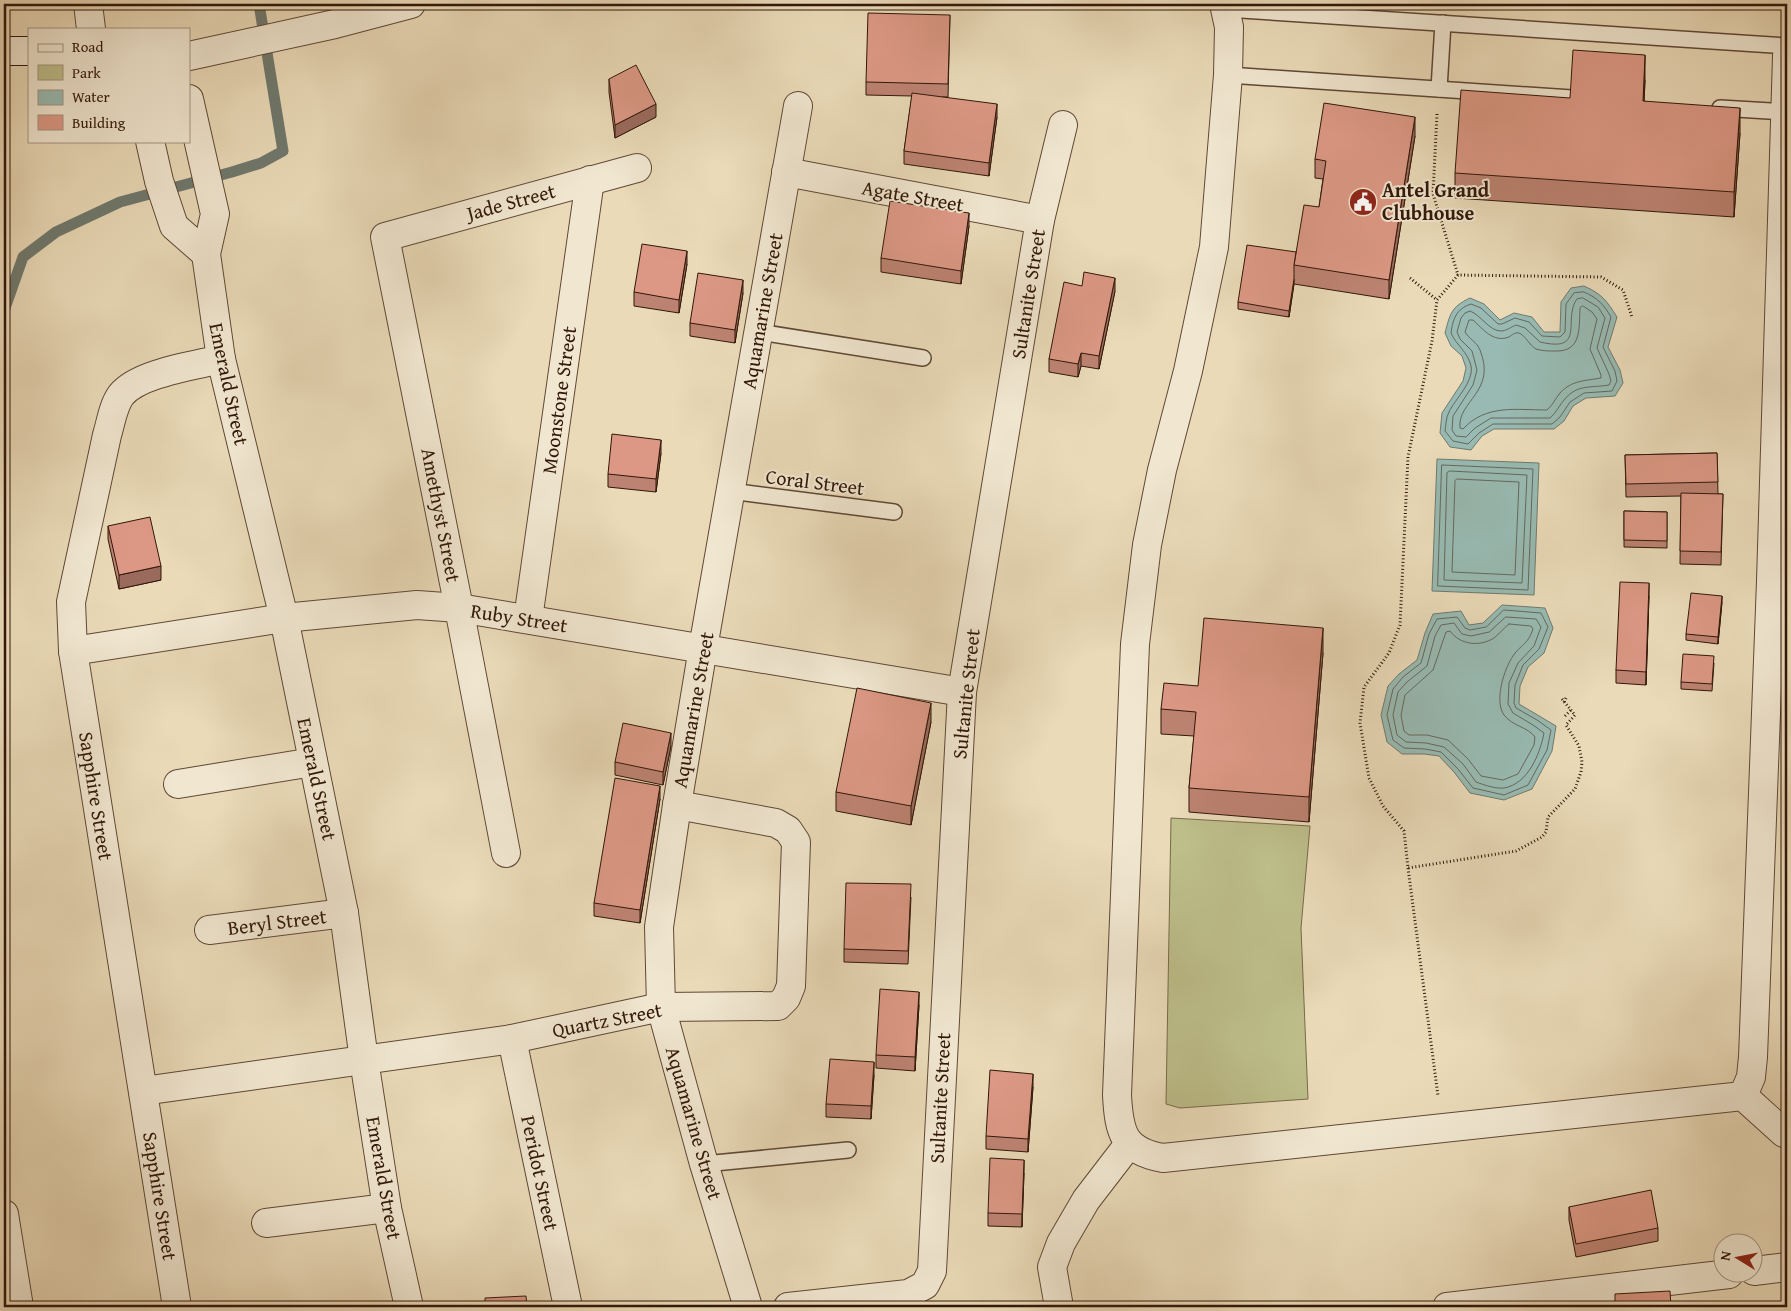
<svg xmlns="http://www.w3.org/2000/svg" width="1791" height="1311" viewBox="0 0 1791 1311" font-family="'Gentium Book Plus',serif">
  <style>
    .green { fill: #bdbe8a; stroke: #776a4a }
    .water { fill: #98bab2; stroke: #6f796e }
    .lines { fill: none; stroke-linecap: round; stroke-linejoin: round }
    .shore { stroke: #64685e; stroke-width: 1 }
    .stream { stroke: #6f796e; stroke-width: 11 }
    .lane-casing { stroke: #5f4835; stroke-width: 18 }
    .street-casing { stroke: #5f4835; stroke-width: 30 }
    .secondary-casing { stroke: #311709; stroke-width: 30 }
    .path { stroke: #311709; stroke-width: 3; stroke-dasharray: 1 2.5; stroke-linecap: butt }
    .lane { stroke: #f1e7d1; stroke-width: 15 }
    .street { stroke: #f1e7d1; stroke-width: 28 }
    .secondary { stroke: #f1e7d1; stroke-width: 28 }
    .wall { fill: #bd8372; stroke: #311709 }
    .shaded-wall { fill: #9a6a5d; stroke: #311709 }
    .building { fill: #dc9885; stroke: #311709 }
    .labels { text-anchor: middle; stroke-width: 4; stroke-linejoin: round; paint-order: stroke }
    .poi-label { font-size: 20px; font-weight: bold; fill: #311709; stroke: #f1e7d1; text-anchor: start }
    .street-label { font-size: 20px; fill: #311709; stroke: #f1e7d1 }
  </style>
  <rect width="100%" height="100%" fill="#eadab8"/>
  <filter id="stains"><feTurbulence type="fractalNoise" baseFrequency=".004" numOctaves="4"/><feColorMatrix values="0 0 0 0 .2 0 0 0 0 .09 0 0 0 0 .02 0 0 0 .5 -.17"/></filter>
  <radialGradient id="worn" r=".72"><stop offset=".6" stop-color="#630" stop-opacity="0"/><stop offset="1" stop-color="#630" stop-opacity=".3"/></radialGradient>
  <!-- green -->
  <polygon class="green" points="1171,818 1310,826 1301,928 1308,1099 1180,1108 1166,1104"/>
  <!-- water -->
  <g class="water">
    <path d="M1584,286c18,8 23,15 33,31l-9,30 12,23 3,13 -8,13 -29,2 -13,8 -9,15 -10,8h-60l-12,7 -11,14 -21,-3 -10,-14 2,-20 21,-32 3,-13 -4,-12 -11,-10 -6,-13c5,-19 6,-26 25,-35l14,6 16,16 14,-7 18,4 12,15h16l1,-30 10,-14z"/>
    <polygon points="1437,459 1539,463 1534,595 1432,591"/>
    <polygon points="1502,605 1545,608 1553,628 1544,653 1528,667 1520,686 1519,704 1556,726 1552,751 1532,789 1504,800 1470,793 1454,772 1439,756 1424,754 1402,754 1387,742 1381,715 1388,686 1399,674 1417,660 1425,633 1433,614 1461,611 1469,625 1483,623"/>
  </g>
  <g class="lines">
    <!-- shore -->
    <g class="shore">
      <path d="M1584,292c14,6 20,13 27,25l-8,30 12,24 2,10 -5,10 -28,2 -14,9 -10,15 -8,7h-59l-14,9 -11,11 -15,-3 -8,-10c1,-6 1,-14 4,-19 6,-13 25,-30 22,-46 -3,-14 -15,-21 -20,-33 2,-14 5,-24 20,-29l10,4 17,16h4l13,-6 14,4 13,14 18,1 5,-5 1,-28 8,-11z"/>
      <path d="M1583,298l15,9 7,11 -8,30 12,26 2,7 -2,4c-17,3 -32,-1 -44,14 -6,6 -8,13 -15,19h-59l-16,10 -9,9 -10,-1 -4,-6 1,-14 20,-31 4,-15 -5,-19 -12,-12 -3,-7 4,-14 4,-5 5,-2c11,4 19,20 31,20 5,0 10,-4 15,-6l9,3 15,14c47,11 22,-23 37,-43z"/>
      <path d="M1583,306l9,6 5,7 -7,30 11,26v3c-16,3 -29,2 -41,15 -5,6 -7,12 -13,17 -31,0 -61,-6 -84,19l-3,-1c-3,-27 37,-36 20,-78 -3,-8 -11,-11 -15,-18l4,-12h4c10,9 20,23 36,17 3,-2 6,-5 10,-4 7,3 10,12 17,16 6,2 13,2 19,2 27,1 24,-23 25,-43z"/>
      <polygon points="1442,465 1533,469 1528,590 1438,586"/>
      <polygon points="1450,471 1527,475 1522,583 1444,580 1447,473"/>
      <polygon points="1457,479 1519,482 1515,575 1452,572 1455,481"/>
      <polygon points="1504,610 1541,613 1548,627 1539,649 1523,665 1515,685 1514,703 1516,708 1537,720 1551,730 1547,750 1528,785 1504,795 1473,788 1458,769 1441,752 1425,749 1404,748 1393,740 1387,715 1393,689 1403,677 1421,663 1429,634 1437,619 1457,617 1465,628 1470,630 1486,627"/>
      <path d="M1506,617l30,2 5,8 -7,19 -16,17 -9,20 -1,21 5,9 20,12 11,8c-4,21 -16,51 -40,55 -8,1 -20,-3 -28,-6l-13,-18 -19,-17 -18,-4 -20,-1 -9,-7 -4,-20 5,-23 9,-10 20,-16 8,-30 6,-11 13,-2 8,11 9,2 18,-4z"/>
      <path d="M1509,624l22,2 2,3c-6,17 -12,15 -20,27 -9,13 -19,45 -9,59 8,11 24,12 31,22l-1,8 -16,29 -15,6 -22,-4 -13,-17 -20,-19 -21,-5h-18l-5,-4 -3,-16 4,-20 28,-25 13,-38 4,-1c10,14 30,16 44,7 5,-4 10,-10 15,-14z"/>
    </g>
    <!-- stream -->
    <polyline class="stream" points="4,311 23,257 56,232 120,202 232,172 261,163 283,151 259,4"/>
    <defs>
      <g id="lane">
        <polyline points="1226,9 1787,46"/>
        <polyline points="1228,75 1572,98"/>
        <polyline points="1439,89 1443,23"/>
        <polyline points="1720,108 1786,112"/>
        <polyline points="759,332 923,358"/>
        <polyline points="730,491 894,512"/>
        <polyline points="704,1164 848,1150"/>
      </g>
      <g id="street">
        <polyline points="88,4 91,29"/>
        <path d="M1224,4l5,23 -1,48 -14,172 -26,124 -26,99 -15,75 -12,99 -18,451c2,37 6,56 46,63l580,-62 41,37 3,1"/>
        <polyline points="189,56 335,24 411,4"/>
        <polyline points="189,99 215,214 206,254 221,359 284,618 344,913 364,1060 387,1208 409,1307"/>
        <polyline points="150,141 159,181 174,226 206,254"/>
        <polyline points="786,172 1040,220"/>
        <polyline points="528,619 590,180"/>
        <polyline points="73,651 284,618 417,605 459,608 962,692"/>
        <polyline points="178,784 313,762"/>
        <polyline points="506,853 459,608 385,237 637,168"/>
        <polyline points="209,930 344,913"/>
        <polyline points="512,1039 568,1307"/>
        <polyline points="143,1091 512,1039 661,1007 778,1006 786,998 791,986 796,842 788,830 776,823 677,805"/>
        <polyline points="1743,1096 1751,1077 1753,1057 1771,581 1787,56"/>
        <polyline points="4,1214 19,1307"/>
        <polyline points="266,1223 387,1208"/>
        <polyline points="1754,1271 1787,1267"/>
        <path d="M177,1307l-104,-656 -2,-49 36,-167c4,-13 6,-29 14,-40 18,-22 72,-29 100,-36"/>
        <polyline points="748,1307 704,1164 661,1007 659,927 677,805 703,648 798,106"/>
        <polyline points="788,1307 908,1294 925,1285 932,1271 962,692 1040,220 1063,125"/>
        <polyline points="1059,1307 1052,1267 1061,1243 1086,1200 1129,1144"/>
        <polyline points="1447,1307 1729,1274"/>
      </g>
      <polyline id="secondary" points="4,51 29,51"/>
    </defs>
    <!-- lane casing -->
    <use href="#lane" class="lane-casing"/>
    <!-- street casing -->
    <use href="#street" class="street-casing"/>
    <!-- secondary casing -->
    <use href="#secondary" class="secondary-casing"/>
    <!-- path -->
    <g class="path">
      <polyline points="1437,114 1433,194 1458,275"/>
      <polyline points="1410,278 1437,300"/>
      <polyline points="1562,699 1575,715 1566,725 1579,746 1582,762 1581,772 1575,789 1548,817 1546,832 1542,837 1516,851 1408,868 1404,831 1383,806 1369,778 1360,723 1364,687 1389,653 1400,625 1408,457 1432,341 1437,300 1458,275 1601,277 1623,290 1632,317"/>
      <polyline points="1564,702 1567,696"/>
      <polyline points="1565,716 1571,710"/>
      <polyline points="1408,868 1438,1096"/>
    </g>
    <!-- lane -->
    <use href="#lane" class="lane"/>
    <!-- street -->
    <use href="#street" class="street"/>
    <!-- secondary -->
    <use href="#secondary" class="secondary"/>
  </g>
  <!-- wall -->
  <g class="wall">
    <polygon points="950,15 948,97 942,97 997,117 989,176 904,164 904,151 912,96 866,95 866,82"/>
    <polygon points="609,79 656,117 615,138 609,92"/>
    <polygon points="1645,80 1644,101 1740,133 1734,217 1455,198 1455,173 1570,98"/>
    <polygon points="1415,136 1389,299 1294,284 1289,317 1238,309 1238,302 1296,252 1319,207 1323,179 1315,178 1315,159"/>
    <polygon points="969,226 961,284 881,272 881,258"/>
    <polygon points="687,264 679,313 634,306 634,292"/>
    <polygon points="1082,286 1115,291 1099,369 1081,366 1078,377 1049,372 1049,359"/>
    <polygon points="743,293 735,343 690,336 690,323"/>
    <polygon points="661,453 656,492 608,487 608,474"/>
    <polygon points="1717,453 1718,494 1723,494 1721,565 1680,564 1681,496 1626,497 1625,455"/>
    <polygon points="1624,511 1667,512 1667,548 1624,547"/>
    <polygon points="108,526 161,580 119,589 108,539"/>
    <polygon points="1649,596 1646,685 1616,683 1616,670"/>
    <polygon points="1722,602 1718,644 1686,640 1686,634"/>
    <polygon points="1323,653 1309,822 1189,812 1189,788 1194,736 1161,734 1161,709 1198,686"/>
    <polygon points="1714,663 1712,691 1681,689 1681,682"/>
    <polygon points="931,722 911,825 836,811 836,792"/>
    <polygon points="671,746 663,785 615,775 615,762"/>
    <polygon points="660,799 640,923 594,916 594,903"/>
    <polygon points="911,897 908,964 844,962 844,949"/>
    <polygon points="919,1005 915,1071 876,1068 876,1055"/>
    <polygon points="874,1075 871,1119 826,1117 826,1104"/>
    <polygon points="1033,1087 1028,1152 986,1149 986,1136"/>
    <polygon points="1024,1173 1022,1227 988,1226 988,1213"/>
    <polygon points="1569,1207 1658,1228 1658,1241 1576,1257 1569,1220"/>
  </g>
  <!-- shaded-wall -->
  <g class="shaded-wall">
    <polygon points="1645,55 1645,80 1643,126 1643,101"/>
    <polygon points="656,104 656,117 615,138 615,125"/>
    <polygon points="997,104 997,117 989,176 989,163"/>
    <polygon points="1740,108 1740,133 1734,217 1734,192"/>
    <polygon points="1415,117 1415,136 1389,299 1389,280"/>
    <polygon points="969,213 969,226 961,284 961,271"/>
    <polygon points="687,251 687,264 679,313 679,300"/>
    <polygon points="1115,278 1115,291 1099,369 1099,356"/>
    <polygon points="1294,279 1294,284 1289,317 1289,311"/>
    <polygon points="743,280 743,293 735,343 735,330"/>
    <polygon points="1081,353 1081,366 1078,377 1078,364"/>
    <polygon points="661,440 661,453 656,492 656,479"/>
    <polygon points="161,566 161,580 119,589 119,575"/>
    <polygon points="1649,583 1649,596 1646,685 1646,672"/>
    <polygon points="1722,596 1722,602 1718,644 1718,637"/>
    <polygon points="1323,628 1323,653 1309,822 1309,797"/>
    <polygon points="931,703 931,722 911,825 911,806"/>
    <polygon points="671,733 671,746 663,785 663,772"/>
    <polygon points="660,786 660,799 640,923 640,910"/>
    <polygon points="919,992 919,1005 915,1071 915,1057"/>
    <polygon points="874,1062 874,1075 871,1119 871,1106"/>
    <polygon points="1033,1074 1033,1087 1028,1152 1028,1139"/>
    <polygon points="1024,1160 1024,1173 1022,1227 1022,1214"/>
  </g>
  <!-- building -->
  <g class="building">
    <polygon points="868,13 950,15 948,84 866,82"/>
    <polygon points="1573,50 1645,55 1643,101 1740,108 1734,192 1455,173 1461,90 1570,98"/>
    <polygon points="636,65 656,104 615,125 609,79"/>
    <polygon points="912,93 997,104 989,163 904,151"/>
    <polygon points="1324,103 1415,117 1389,280 1294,265 1304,205 1319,207 1326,161 1315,159"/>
    <polygon points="890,201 969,213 961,271 881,258"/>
    <polygon points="642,244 687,251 679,300 634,292"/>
    <polygon points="1247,245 1296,252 1294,265 1294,279 1289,311 1238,302"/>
    <polygon points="1084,272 1115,278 1099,356 1081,353 1078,364 1049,359 1064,282 1082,286"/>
    <polygon points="698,273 743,280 735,330 690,323"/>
    <polygon points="612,434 661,440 656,479 608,474"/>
    <polygon points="1717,453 1718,482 1626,484 1625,455"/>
    <polygon points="1681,493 1723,494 1721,552 1680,551"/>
    <polygon points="1624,511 1667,512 1667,541 1624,540"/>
    <polygon points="150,517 161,566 119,575 108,526"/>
    <polygon points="1620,582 1649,583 1646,672 1616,670"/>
    <polygon points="1691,593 1722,596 1718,637 1686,634"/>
    <polygon points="1204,618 1323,628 1309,797 1189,788 1196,712 1161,709 1164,683 1198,686"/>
    <polygon points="1683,654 1714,656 1712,684 1681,682"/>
    <polygon points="857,688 931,703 911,806 836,792"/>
    <polygon points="623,723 671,733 663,772 615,762"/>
    <polygon points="615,778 660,786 640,910 594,903"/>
    <polygon points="846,883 911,884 908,951 844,949"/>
    <polygon points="880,989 919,992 915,1057 876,1055"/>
    <polygon points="830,1059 874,1062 871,1106 826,1104"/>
    <polygon points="990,1070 1033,1074 1028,1139 986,1136"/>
    <polygon points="990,1158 1024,1160 1022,1214 988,1213"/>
    <polygon points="1651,1190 1658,1228 1576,1244 1569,1207"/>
    <polygon points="1670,1291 1671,1307 1615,1307 1615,1294"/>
    <polygon points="526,1296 527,1307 485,1307 485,1298"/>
  </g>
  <!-- icons -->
  <defs>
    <symbol id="civic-disc" viewBox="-11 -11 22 22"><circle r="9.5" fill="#8f2418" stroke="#f1e7d1"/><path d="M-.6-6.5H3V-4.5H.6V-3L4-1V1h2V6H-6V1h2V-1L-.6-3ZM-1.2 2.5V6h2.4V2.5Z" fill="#fff"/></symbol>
  </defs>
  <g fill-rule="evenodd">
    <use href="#civic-disc" x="1347" y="186" width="32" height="32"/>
  </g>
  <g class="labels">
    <!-- poi labels -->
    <g class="poi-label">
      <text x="1382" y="197">Antel Grand<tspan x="1382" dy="23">Clubhouse</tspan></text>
    </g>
    <!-- street labels -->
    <g class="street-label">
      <text transform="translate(913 196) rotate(10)" y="7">Agate Street</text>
      <text transform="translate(511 202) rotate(-15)" y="7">Jade Street</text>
      <text transform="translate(1028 294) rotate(-81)" y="7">Sultanite Street</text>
      <text transform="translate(762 311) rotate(-80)" y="7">Aquamarine Street</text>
      <text transform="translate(229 384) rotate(78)" y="7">Emerald Street</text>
      <text transform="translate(559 400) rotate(-82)" y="7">Moonstone Street</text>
      <text transform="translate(815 482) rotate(7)" y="7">Coral Street</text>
      <text transform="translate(441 515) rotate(79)" y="7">Amethyst Street</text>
      <text transform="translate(519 618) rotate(9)" y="7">Ruby Street</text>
      <text transform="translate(966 694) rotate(-84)" y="7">Sultanite Street</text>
      <text transform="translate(693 710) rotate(-80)" y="7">Aquamarine Street</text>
      <text transform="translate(317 779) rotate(78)" y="7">Emerald Street</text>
      <text transform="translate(96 796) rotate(81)" y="7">Sapphire Street</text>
      <text transform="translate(277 922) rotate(-7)" y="7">Beryl Street</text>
      <text transform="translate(607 1020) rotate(-11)" y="7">Quartz Street</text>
      <text transform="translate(940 1098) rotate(-87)" y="7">Sultanite Street</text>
      <text transform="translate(694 1123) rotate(74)" y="7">Aquamarine Street</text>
      <text transform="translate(540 1173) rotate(78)" y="7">Peridot Street</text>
      <text transform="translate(384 1178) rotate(80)" y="7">Emerald Street</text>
      <text transform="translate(160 1196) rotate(81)" y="7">Sapphire Street</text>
    </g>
  </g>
  <!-- margin -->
  <rect width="1791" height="1311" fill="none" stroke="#eadab8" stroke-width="20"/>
  <rect x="5" y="5" width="1781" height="1301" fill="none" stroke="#311709" stroke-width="2.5"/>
  <rect x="10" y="10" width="1771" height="1291" fill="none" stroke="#311709"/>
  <!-- legend -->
  <rect x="28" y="28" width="162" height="115" fill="#f1e7d1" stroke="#a49481"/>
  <rect x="38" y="44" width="25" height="8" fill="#f1e7d1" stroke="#a49481"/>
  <text x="72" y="52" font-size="15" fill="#311709">Road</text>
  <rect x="38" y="65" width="25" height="15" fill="#bdbe8a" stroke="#a49481"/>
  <text x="72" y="78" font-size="15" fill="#311709">Park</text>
  <rect x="38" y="90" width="25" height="15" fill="#98bab2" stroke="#a49481"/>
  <text x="72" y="102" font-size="15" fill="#311709">Water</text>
  <rect x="38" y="115" width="25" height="15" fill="#dc9885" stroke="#a49481"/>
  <text x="72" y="128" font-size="15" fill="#311709">Building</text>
  <!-- north arrow -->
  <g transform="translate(1738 1258) rotate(280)"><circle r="24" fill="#f1e7d1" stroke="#a49481"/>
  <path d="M0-4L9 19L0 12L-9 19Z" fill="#8f2418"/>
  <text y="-8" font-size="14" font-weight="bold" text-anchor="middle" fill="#311709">N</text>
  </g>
  <rect width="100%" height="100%" filter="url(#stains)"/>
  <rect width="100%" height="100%" fill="url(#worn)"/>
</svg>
